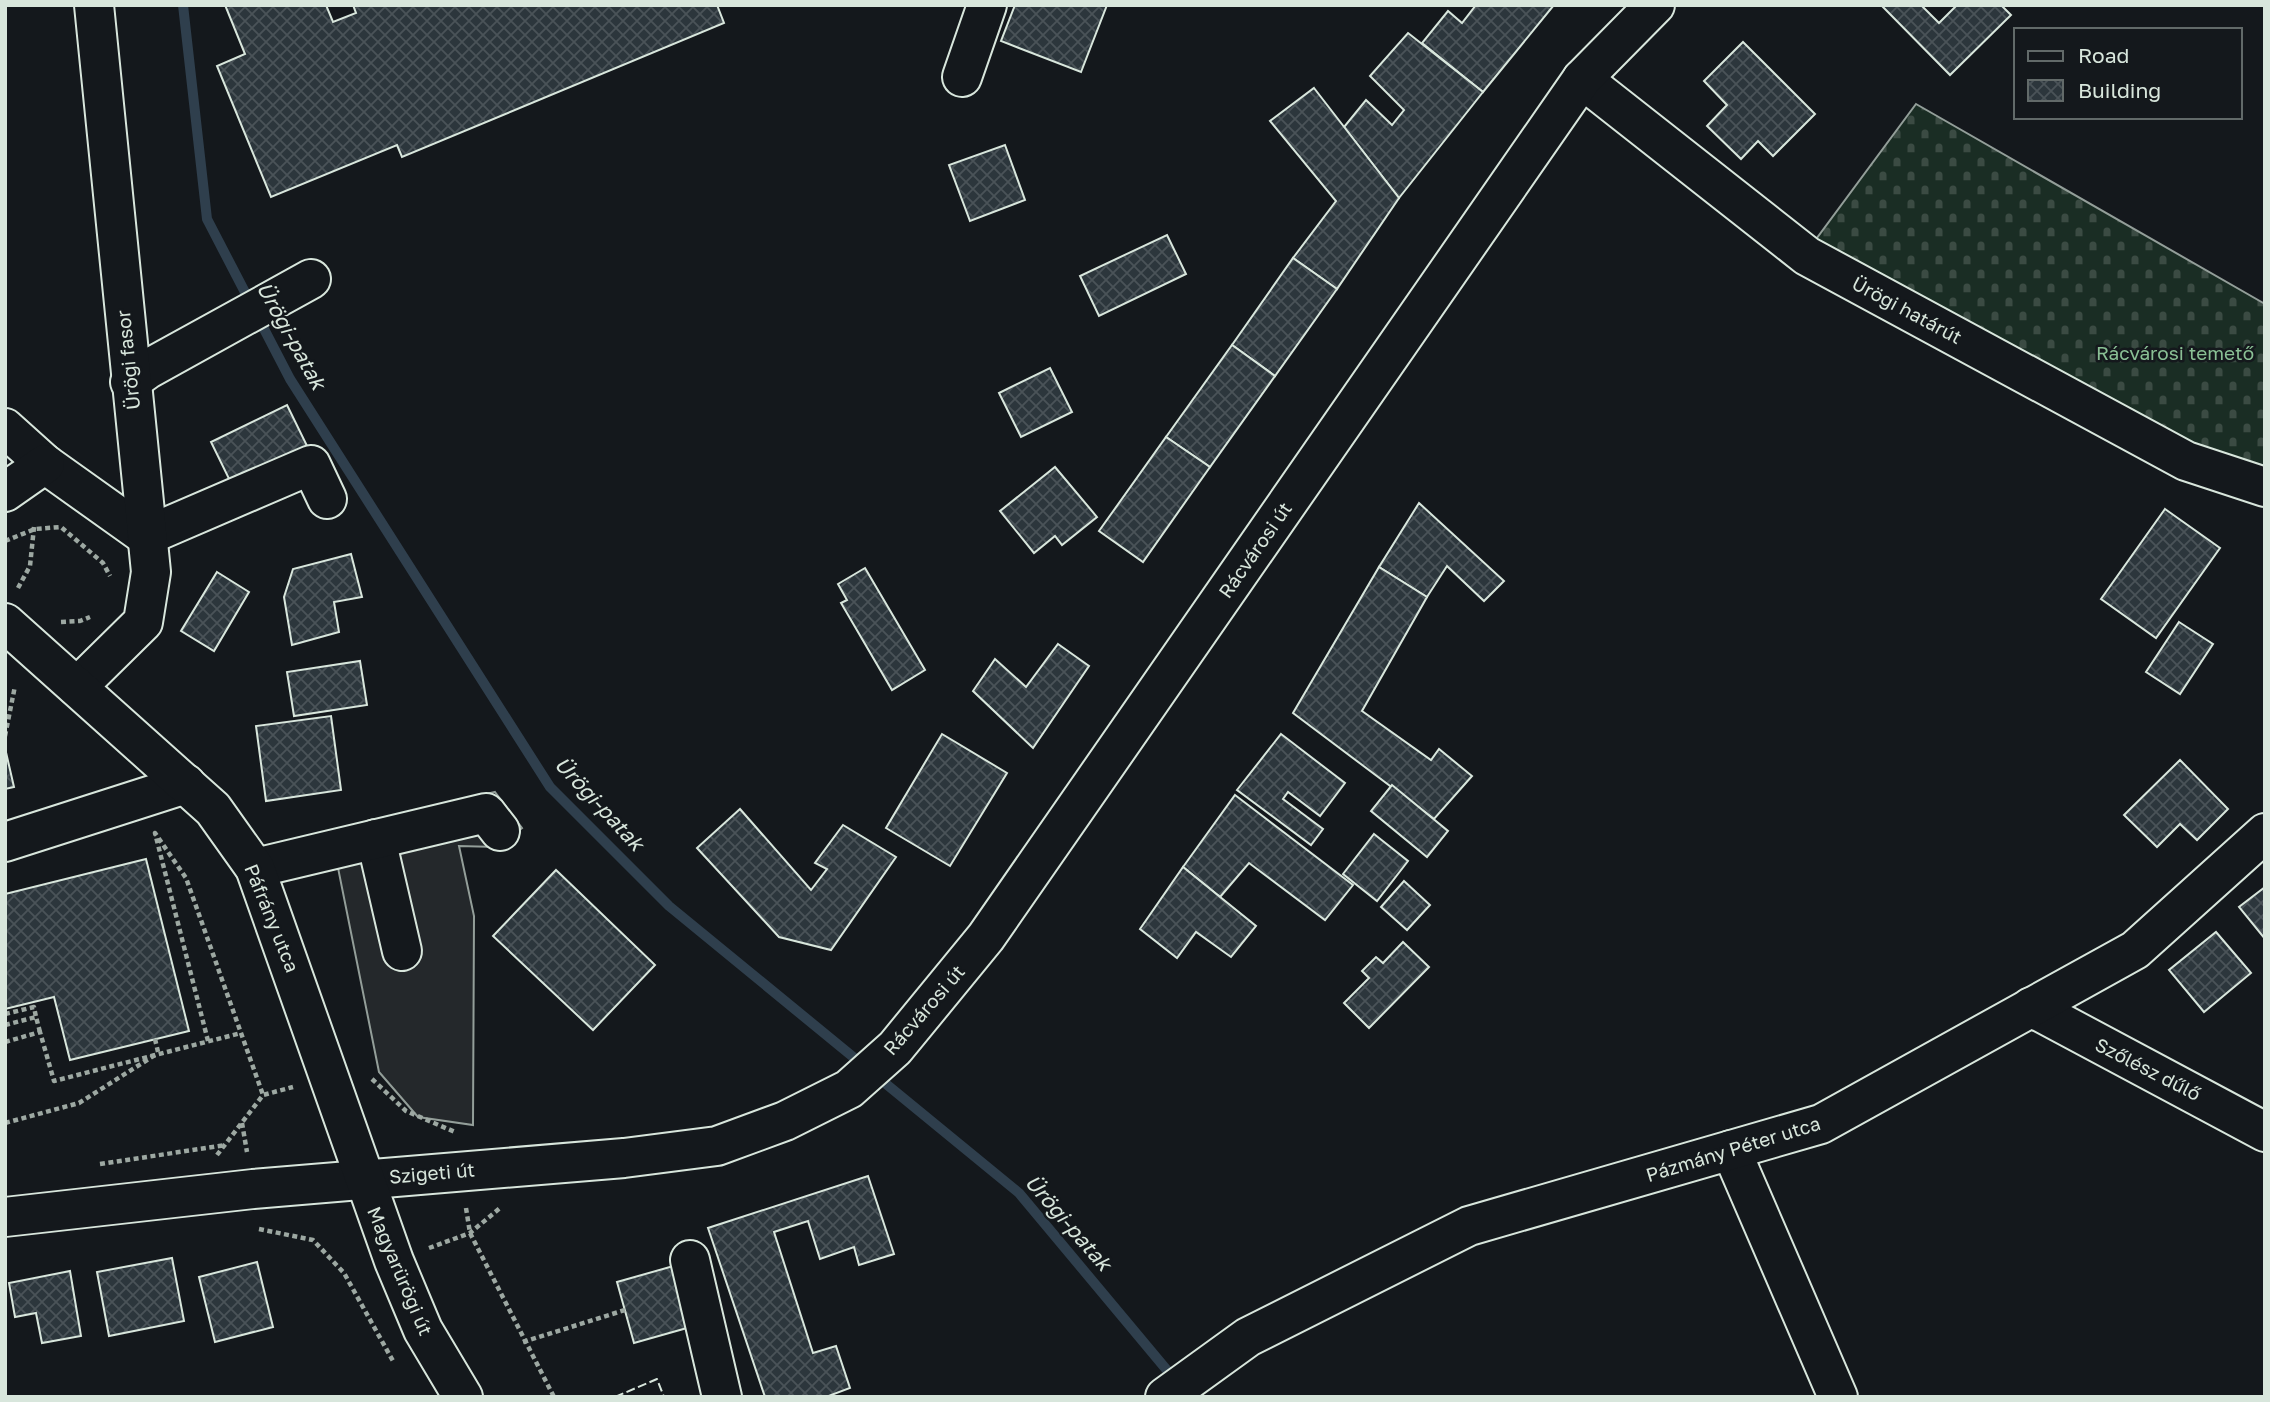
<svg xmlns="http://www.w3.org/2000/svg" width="2270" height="1402" viewBox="0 0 2270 1402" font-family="'Golos Text',sans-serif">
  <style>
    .cemetery { fill: url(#cemetery-stones); stroke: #939e99; stroke-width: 2 }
    .parking { fill: #24282b; stroke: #939e99; stroke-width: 2 }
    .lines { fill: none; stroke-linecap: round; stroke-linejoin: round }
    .stream { stroke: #2f3f4d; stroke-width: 10 }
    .building { fill: url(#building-cross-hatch); stroke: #d8e6dc; stroke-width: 2 }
    .minor-casing { stroke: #d8e6dc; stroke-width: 42 }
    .major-casing { stroke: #d8e6dc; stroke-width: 42 }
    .path { stroke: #9da8a2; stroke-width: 4.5; stroke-dasharray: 5 3.5; stroke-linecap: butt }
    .minor { stroke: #14181c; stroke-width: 38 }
    .major { stroke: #14181c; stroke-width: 38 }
    .fence { stroke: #d8e6dc; stroke-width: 2; stroke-dasharray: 9 3.5; stroke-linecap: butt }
    .labels { text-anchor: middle; stroke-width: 5; stroke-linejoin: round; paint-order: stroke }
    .street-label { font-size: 19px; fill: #d8e6dc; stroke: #14181c }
    .park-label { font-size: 19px; fill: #8ac095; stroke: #14181c }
    .water-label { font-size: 21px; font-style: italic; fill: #d8e6dc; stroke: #14181c }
  </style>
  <defs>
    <pattern id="cemetery-stones" width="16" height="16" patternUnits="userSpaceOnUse" patternTransform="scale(1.75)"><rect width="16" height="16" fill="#1a2d24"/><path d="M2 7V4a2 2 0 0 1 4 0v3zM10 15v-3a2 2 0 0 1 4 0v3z" fill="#3b4b43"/></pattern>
    <pattern id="building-cross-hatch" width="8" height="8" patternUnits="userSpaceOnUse" patternTransform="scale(1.75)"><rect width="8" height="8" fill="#2c363c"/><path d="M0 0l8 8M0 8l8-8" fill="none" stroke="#4a5358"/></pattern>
  </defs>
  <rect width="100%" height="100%" fill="#14181c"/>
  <!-- cemetery -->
  <polygon class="cemetery" points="1916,104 2265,304 2265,487 1814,242"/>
  <!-- parking -->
  <polygon class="parking" points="495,792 522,828 497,847 459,846 474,916 473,1125 418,1117 379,1072 333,843 420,810"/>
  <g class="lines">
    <!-- stream -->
    <polyline class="stream" points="183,5 207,219 290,379 550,787 669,906 1019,1193 1176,1381"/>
  </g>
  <!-- building -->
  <g class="building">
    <polygon points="225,5 326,5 333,22 356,13 353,5 717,5 724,23 402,157 397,145 271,197 217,66 245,54"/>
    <polygon points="1015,5 1107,5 1081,72 1001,41"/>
    <polygon points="1476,5 1554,5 1483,92 1422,43 1448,11 1462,23"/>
    <polygon points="1881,5 1921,5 1939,23 1957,5 2001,5 2011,15 1950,75"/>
    <polygon points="1408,33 1483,92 1399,198 1344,127 1366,100 1392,125 1404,110 1370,76"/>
    <polygon points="1743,42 1815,114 1773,156 1758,141 1741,159 1707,126 1727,105 1704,81"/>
    <polygon points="1314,88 1399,198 1337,289 1293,258 1336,201 1270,121"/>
    <polygon points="1005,145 1025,200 970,221 949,165"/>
    <polygon points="1167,235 1186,274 1099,316 1080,276"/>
    <polygon points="1293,258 1337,289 1275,376 1232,345"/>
    <polygon points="1232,345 1275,376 1210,467 1166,437"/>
    <polygon points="1050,368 1072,412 1021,437 999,393"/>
    <polygon points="287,405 310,452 234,489 211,442"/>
    <polygon points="1166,437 1210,467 1143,562 1099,531"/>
    <polygon points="1055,467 1097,517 1062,545 1055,536 1034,553 1000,511"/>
    <polygon points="1419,503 1504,581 1484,601 1447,566 1427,597 1379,567"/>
    <polygon points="2165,509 2220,548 2156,638 2101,599"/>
    <polygon points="351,554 362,597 334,602 339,632 292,645 284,597 293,569"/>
    <polygon points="1379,567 1427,597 1362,711 1431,760 1439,749 1472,776 1434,819 1293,713"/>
    <polygon points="865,568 925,670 892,690 841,603 847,600 838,584"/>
    <polygon points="217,572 249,592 214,651 181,631"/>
    <polygon points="2179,622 2213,644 2180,694 2146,672"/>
    <polygon points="1058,644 1089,666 1033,748 973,691 995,659 1026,687"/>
    <polygon points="360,661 367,705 294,716 287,672"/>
    <polygon points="331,716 341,790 266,801 256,726"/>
    <polygon points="942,734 1007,773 950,866 886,828"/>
    <polygon points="1281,734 1345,783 1320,816 1288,792 1283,799 1323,829 1311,845 1237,790"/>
    <polygon points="5,748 14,787 5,789"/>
    <polygon points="2180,760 2228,809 2197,840 2180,824 2157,847 2124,815"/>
    <polygon points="1392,785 1448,831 1427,857 1371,811"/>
    <polygon points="1235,795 1353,885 1325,920 1249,863 1220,897 1183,867"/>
    <polygon points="740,809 811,890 827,869 815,863 843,825 896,857 831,950 779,937 697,848"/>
    <polygon points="1374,834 1408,861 1377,901 1343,874"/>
    <polygon points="146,859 189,1031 70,1060 54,997 5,1009 5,894"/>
    <polygon points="1183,867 1256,926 1231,957 1196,932 1177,958 1140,929"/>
    <polygon points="556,870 655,965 593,1030 493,936"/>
    <polygon points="1404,881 1430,905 1407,930 1381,907"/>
    <polygon points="2265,887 2265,939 2239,907"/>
    <polygon points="2216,932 2251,973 2204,1012 2169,970"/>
    <polygon points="1403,942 1429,967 1369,1028 1344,1003 1369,978 1362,971 1376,957 1383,963"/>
    <polygon points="868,1176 894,1254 859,1265 854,1247 820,1259 808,1221 774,1232 813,1353 836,1346 850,1388 826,1397 765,1397 708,1228"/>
    <polygon points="172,1258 184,1321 109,1336 97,1272"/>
    <polygon points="257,1262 273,1327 215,1342 199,1277"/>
    <polygon points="677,1265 694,1326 634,1343 617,1282"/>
    <polygon points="70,1271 81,1336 42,1343 36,1313 15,1317 9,1283"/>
  </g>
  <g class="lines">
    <defs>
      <g id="minor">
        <polyline points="962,77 987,5"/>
        <polyline points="1582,79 1807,256 2186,461 2265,487"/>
        <polyline points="130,382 148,369 311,279"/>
        <polyline points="5,428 45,464 146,536"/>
        <polyline points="5,492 45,464"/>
        <polyline points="146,536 311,465 327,499"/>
        <polyline points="77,687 143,622 151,572 94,5"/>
        <polyline points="376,839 402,951"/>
        <polyline points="5,842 186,784"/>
        <polyline points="255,868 486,813 500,831"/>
        <polyline points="2031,1007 2265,1132"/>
        <polyline points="1731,1150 1838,1397"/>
        <polyline points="5,1217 253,1189 624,1158 717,1146 785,1121 849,1089 895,1048 986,937 1582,79 1655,5"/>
        <polyline points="690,1260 722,1397"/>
        <polyline points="1165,1397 1248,1337 1469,1226 1821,1124 2135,950 2265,833"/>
      </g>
      <polyline id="major" points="5,623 213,809 255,868 394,1261 423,1330 463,1397"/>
    </defs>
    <!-- minor casing -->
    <use href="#minor" class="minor-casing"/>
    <!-- major casing -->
    <use href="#major" class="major-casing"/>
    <!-- path -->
    <g class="path">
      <polyline points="5,541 35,529 61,527 103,563 110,576"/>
      <polyline points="18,588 30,566 34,527"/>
      <polyline points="61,622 80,621 90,617"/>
      <polyline points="5,736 15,686"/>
      <polyline points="5,1014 34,1007 36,1017"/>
      <polyline points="5,1025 36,1017 40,1032"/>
      <polyline points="155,1039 158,1052"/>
      <polyline points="208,1041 155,833 186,878 263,1095"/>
      <polyline points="5,1042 40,1032 54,1081 241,1033"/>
      <polyline points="372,1079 406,1111 455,1132"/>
      <polyline points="5,1123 79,1103 155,1055"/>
      <polyline points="242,1123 247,1152"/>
      <polyline points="217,1155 263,1095 293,1087"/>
      <polyline points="100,1164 226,1145"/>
      <polyline points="466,1208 470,1233 554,1397"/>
      <polyline points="259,1229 313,1240 344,1273 393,1361"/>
      <polyline points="429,1248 470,1233 500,1208"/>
      <polyline points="523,1342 625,1310"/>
    </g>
    <!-- minor -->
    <use href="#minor" class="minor"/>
    <!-- major -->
    <use href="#major" class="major"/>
    <!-- fence -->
    <polyline class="fence" points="615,1397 657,1379 664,1397"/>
  </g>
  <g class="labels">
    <!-- street labels -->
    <g class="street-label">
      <text transform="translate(1907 310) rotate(28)" y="7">Ürögi határút</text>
      <text transform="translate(128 360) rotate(-96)" y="7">Ürögi fasor</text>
      <text transform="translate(1255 550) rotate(-55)" y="7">Rácvárosi út</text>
      <text transform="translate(272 918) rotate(68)" y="7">Páfrány utca</text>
      <text transform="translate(924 1010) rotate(-49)" y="7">Rácvárosi út</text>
      <text transform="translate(2148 1069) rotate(27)" y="7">Szőlész dűlő</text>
      <text transform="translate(1733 1149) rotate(-17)" y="7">Pázmány Péter utca</text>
      <text transform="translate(432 1173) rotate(-5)" y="7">Szigeti út</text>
      <text transform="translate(400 1271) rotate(67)" y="7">Magyarürögi út</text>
    </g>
    <!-- park labels -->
    <g class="park-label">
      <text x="2175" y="360">Rácvárosi temető</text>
    </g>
    <!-- water labels -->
    <g class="water-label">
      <text transform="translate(291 336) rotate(61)" y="7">Ürögi-patak</text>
      <text transform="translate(599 804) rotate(47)" y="7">Ürögi-patak</text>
      <text transform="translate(1068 1223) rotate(49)" y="7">Ürögi-patak</text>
    </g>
  </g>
  <!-- border -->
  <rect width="2270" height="1402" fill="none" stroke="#d8e6dc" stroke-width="14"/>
  <!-- legend -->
  <rect x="2014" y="28" width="228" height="91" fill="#14181c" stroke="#626a69" stroke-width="2"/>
  <rect x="2028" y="51" width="35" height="10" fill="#14181c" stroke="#626a69" stroke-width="2"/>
  <text x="2078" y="63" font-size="21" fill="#d8e6dc">Road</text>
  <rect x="2028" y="80" width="35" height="21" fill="url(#building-cross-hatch)" stroke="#626a69" stroke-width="2"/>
  <text x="2078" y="98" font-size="21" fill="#d8e6dc">Building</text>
</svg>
